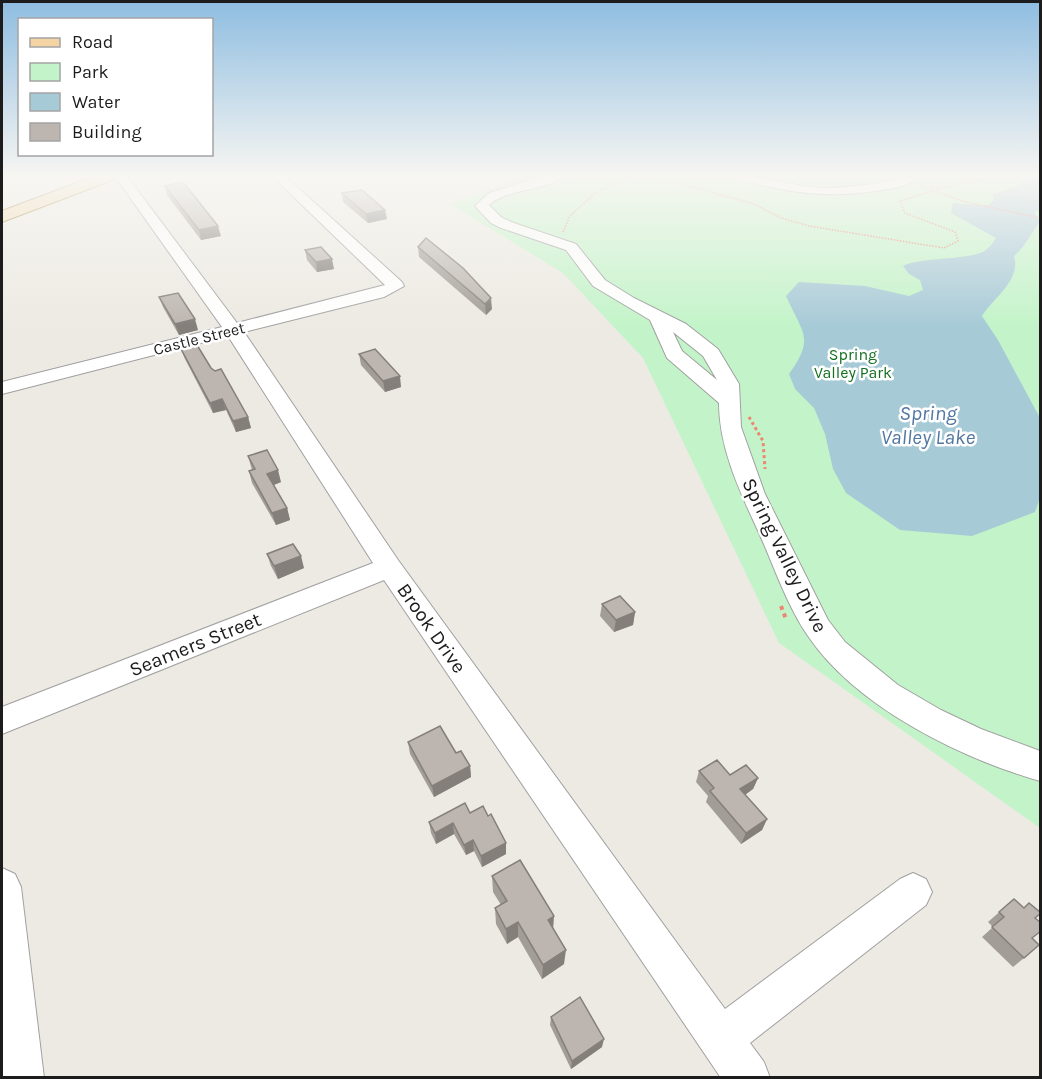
<svg xmlns="http://www.w3.org/2000/svg" width="1042" height="1079" viewBox="0 0 1042 1079" font-family="Karla,sans-serif">
  <style>
    .park { fill: #c3f4c9 }
    .water { fill: #a7cad7 }
    .lines { fill: none; stroke-linecap: round; stroke-linejoin: round }
    .minor-casing { stroke: #a0a0a0; stroke-width: 2 }
    .major-casing { stroke: #88650d; stroke-width: 2 }
    .path-far2 { stroke: #ed8674; stroke-width: 1.5; stroke-dasharray: 1.5 1.5; stroke-linecap: butt }
    .path-far1 { stroke: #ed8674; stroke-width: 3; stroke-dasharray: 3 3; stroke-linecap: butt }
    .path { stroke: #ed8674; stroke-width: 4; stroke-dasharray: 4 4; stroke-linecap: butt }
    .minor { fill: #fff; fill-rule: evenodd }
    .major { fill: #f3d4a2; fill-rule: evenodd }
    .wall { fill: #a39d97 }
    .shaded-wall { fill: #847f7b }
    .building { fill: #bdb6b0; stroke: #847f7b; stroke-width: 1.5 }
    .labels { text-anchor: middle; stroke-width: 5; stroke-linejoin: round; paint-order: stroke }
    .far-street-label { font-size: 16px; fill: #1c1c1c; stroke: #fff }
    .far-park-label { font-size: 16px; fill: #157021; stroke: #fff }
    .street-label { font-size: 20px; fill: #1c1c1c; stroke: #fff }
    .water-label { font-size: 21px; font-style: italic; fill: #5277a3; stroke: #fff }
  </style>
  <rect width="100%" height="100%" fill="#edeae3"/>
  <!-- park -->
  <polygon class="park" points="531,175 1040,175 1040,828 779,643 643,358 563,273 450,204"/>
  <!-- water -->
  <path class="water" d="M1040,176v34l-6,2 6,10c-10,12 -14,24 -26,34 7,25 -20,41 -32,60l16,24 42,78v80l-5,14 -63,24 -72,-6 -54,-37 -13,-24 -8,-35 -11,-26 -19,-19 -6,-15c26,-36 14,-40 -3,-78l13,-14 66,4 44,10 14,-6 -3,-10 -11,-6 -6,-8c21,-10 72,-5 84,-17 4,-3 7,-8 9,-11l-45,-25 2,-10 34,3 7,-6 -1,-6 23,-7 12,-10z"/>
  <g class="lines">
    <defs>
      <g id="minor">
        <polygon points="114,175 126,175 237,323 385,285 271,175 284,175 402,282 404,286 384,297 244,332 398,560 725,1009 900,879 913,873 926,879 932,892 926,905 750,1043 764,1062 770,1078 721,1078 384,580 2,734 2,707 373,563 228,336 2,394 2,382 222,327"/>
        <path d="M548,175h17c-17,17 -56,12 -76,30l12,12 10,5 65,22 29,36 29,18 52,26 32,25 21,35 2,43 24,67 63,126 17,22 53,43 43,25 40,19 59,22v30c-80,-23 -184,-74 -232,-145 -21,-30 -34,-70 -49,-103 -19,-41 -40,-85 -40,-130l-52,-45 -17,-38 -57,-34 -27,-36 -65,-22 -10,-5 -16,-17 14,-13zM673,332l30,24 14,24 -35,-29z"/>
        <path d="M732,175c31,0 60,12 92,13 22,0 44,-3 65,-7 12,-2 19,-7 31,-6 -9,11 -24,13 -38,15 -55,9 -95,3 -148,-12z"/>
        <polygon points="2,868 15,874 21,887 44,1078 2,1078"/>
      </g>
      <polygon id="major" points="98,175 120,175 118,178 2,222 2,211"/>
    </defs>
    <!-- minor casing -->
    <use href="#minor" class="minor-casing"/>
    <!-- major casing -->
    <use href="#major" class="major-casing"/>
    <!-- path-far2 -->
    <g class="path-far2">
      <polyline points="921,186 962,201 1040,218"/>
      <polyline points="930,187 945,187"/>
      <polyline points="563,232 570,216 595,193 632,176 679,183 754,204 781,218 809,226 944,248 958,241 955,232 905,213 900,201 953,185 984,180 984,175"/>
    </g>
    <!-- path-far1 -->
    <polyline class="path-far1" points="749,417 763,441 765,469"/>
    <!-- path -->
    <polyline class="path" points="781,606 786,619"/>
    <!-- minor -->
    <use href="#minor" class="minor"/>
    <!-- major -->
    <use href="#major" class="major"/>
  </g>
  <!-- wall -->
  <g class="wall">
    <polygon points="165,186 221,236 201,240 167,195"/>
    <polygon points="342,193 387,219 368,223 343,202"/>
    <polygon points="418,247 492,309 486,315 419,257"/>
    <polygon points="305,250 334,269 317,272 307,260"/>
    <polygon points="159,297 198,330 179,335 163,307"/>
    <polygon points="181,349 211,368 248,417 251,428 236,432 226,410 213,413 185,359"/>
    <polygon points="359,354 401,387 385,392 361,365"/>
    <polygon points="248,456 281,482 274,485 287,508 290,520 276,525 252,483 249,471 252,470"/>
    <polygon points="267,554 304,568 278,579 271,566"/>
    <polygon points="602,604 635,612 633,625 614,632 600,616"/>
    <polygon points="408,742 456,753 470,766 471,777 434,797 410,754"/>
    <polygon points="699,771 758,778 753,789 745,795 767,819 762,830 741,844 706,802 708,796 696,782"/>
    <polygon points="470,813 506,854 482,867 474,851 466,855 454,834 436,844 431,833 429,822"/>
    <polygon points="492,876 553,929 564,964 542,979 518,937 507,944 496,924 495,908 501,905 493,892"/>
    <polygon points="1014,899 1035,918 1032,938 1024,958 1013,967 982,937 993,927 988,922"/>
    <polygon points="551,1017 602,1047 571,1069 550,1025"/>
  </g>
  <!-- shaded-wall -->
  <g class="shaded-wall">
    <polygon points="385,210 387,219 368,223 366,214"/>
    <polygon points="218,226 221,236 201,240 199,230"/>
    <polygon points="332,259 334,269 317,272 316,262"/>
    <polygon points="491,298 492,309 486,315 485,304"/>
    <polygon points="195,319 198,330 179,335 175,324"/>
    <polygon points="400,376 401,387 385,392 383,381"/>
    <polygon points="222,399 226,410 213,413 210,403"/>
    <polygon points="248,417 251,428 236,432 233,421"/>
    <polygon points="278,470 281,482 271,486 267,474"/>
    <polygon points="287,508 290,520 276,525 272,513"/>
    <polygon points="301,556 304,568 278,579 274,566"/>
    <polygon points="635,612 633,625 614,632 616,620"/>
    <polygon points="470,766 471,777 434,797 432,786"/>
    <polygon points="758,778 753,789 736,801 740,789"/>
    <polygon points="767,819 762,830 741,844 746,833"/>
    <polygon points="453,823 454,834 436,844 435,833"/>
    <polygon points="473,840 474,851 466,855 464,845"/>
    <polygon points="506,843 506,854 482,867 481,856"/>
    <polygon points="554,916 553,931 548,920"/>
    <polygon points="518,922 518,937 507,944 506,929"/>
    <polygon points="566,950 564,964 542,979 543,965"/>
    <polygon points="604,1039 602,1047 571,1069 572,1061"/>
  </g>
  <!-- building -->
  <g class="building">
    <polygon points="183,182 218,226 199,230 165,186"/>
    <polygon points="362,190 385,210 366,214 342,193"/>
    <polygon points="426,238 463,268 491,298 485,304 418,247"/>
    <polygon points="321,247 332,259 316,262 305,250"/>
    <polygon points="178,293 195,319 175,324 159,297"/>
    <polygon points="197,345 211,368 215,371 221,369 248,417 233,421 222,399 210,403 181,349"/>
    <polygon points="375,349 400,376 383,381 359,354"/>
    <polygon points="267,450 278,470 267,474 287,508 272,513 249,471 255,469 248,456"/>
    <polygon points="293,544 301,556 274,566 267,554"/>
    <polygon points="620,596 635,612 616,620 602,604"/>
    <polygon points="440,726 456,753 461,751 470,766 432,786 408,742"/>
    <polygon points="717,760 730,775 746,765 758,778 740,789 767,819 746,833 710,791 714,788 699,771"/>
    <polygon points="465,803 470,813 483,806 488,816 491,814 506,843 481,856 473,840 464,845 453,823 435,833 429,822"/>
    <polygon points="520,860 554,916 548,920 566,950 543,965 518,922 506,929 495,908 507,901 492,876"/>
    <polygon points="1014,899 1024,908 1029,903 1041,913 1035,918 1041,923 1041,931 1032,938 1039,945 1024,958 992,927 1004,917 999,912"/>
    <polygon points="580,997 604,1039 572,1061 551,1017"/>
  </g>
  <!-- sky -->
  <linearGradient id="sky" x2="0" y2="1"><stop stop-color="#8ebde1"/><stop offset="0.54" stop-color="#f7f6f2"/><stop offset="1" stop-color="#f7f6f2" stop-opacity="0"/></linearGradient>
  <rect width="1042" height="326" fill="url(#sky)"/>
  <g class="labels">
    <!-- far-street labels -->
    <g class="far-street-label">
      <text transform="translate(199 338) rotate(-14)" y="6">Castle Street</text>
    </g>
    <!-- far-park labels -->
    <g class="far-park-label">
      <text x="853" y="360">Spring<tspan x="853" dy="18">Valley Park</tspan></text>
    </g>
    <!-- street labels -->
    <g class="street-label">
      <text transform="translate(785 555) rotate(64)" y="7">Spring Valley Drive</text>
      <text transform="translate(432 628) rotate(55)" y="7">Brook Drive</text>
      <text transform="translate(195 644) rotate(-22)" y="7">Seamers Street</text>
    </g>
    <!-- water labels -->
    <g class="water-label">
      <text x="928" y="420">Spring<tspan x="928" dy="24">Valley Lake</tspan></text>
    </g>
  </g>
  <!-- border -->
  <rect width="1042" height="1079" fill="none" stroke="#1c1c1c" stroke-width="6"/>
  <!-- legend -->
  <rect x="18" y="18" width="195" height="138" fill="#ffffff" stroke="#a4a4a4" stroke-width="1.5"/>
  <rect x="30" y="38" width="30" height="9" fill="#f3d4a2" stroke="#a4a4a4" stroke-width="1.5"/>
  <text x="72" y="48" font-size="18" fill="#1c1c1c">Road</text>
  <rect x="30" y="63" width="30" height="18" fill="#c3f4c9" stroke="#a4a4a4" stroke-width="1.5"/>
  <text x="72" y="78" font-size="18" fill="#1c1c1c">Park</text>
  <rect x="30" y="93" width="30" height="18" fill="#a7cad7" stroke="#a4a4a4" stroke-width="1.5"/>
  <text x="72" y="108" font-size="18" fill="#1c1c1c">Water</text>
  <rect x="30" y="123" width="30" height="18" fill="#bdb6b0" stroke="#a4a4a4" stroke-width="1.5"/>
  <text x="72" y="138" font-size="18" fill="#1c1c1c">Building</text>
</svg>
